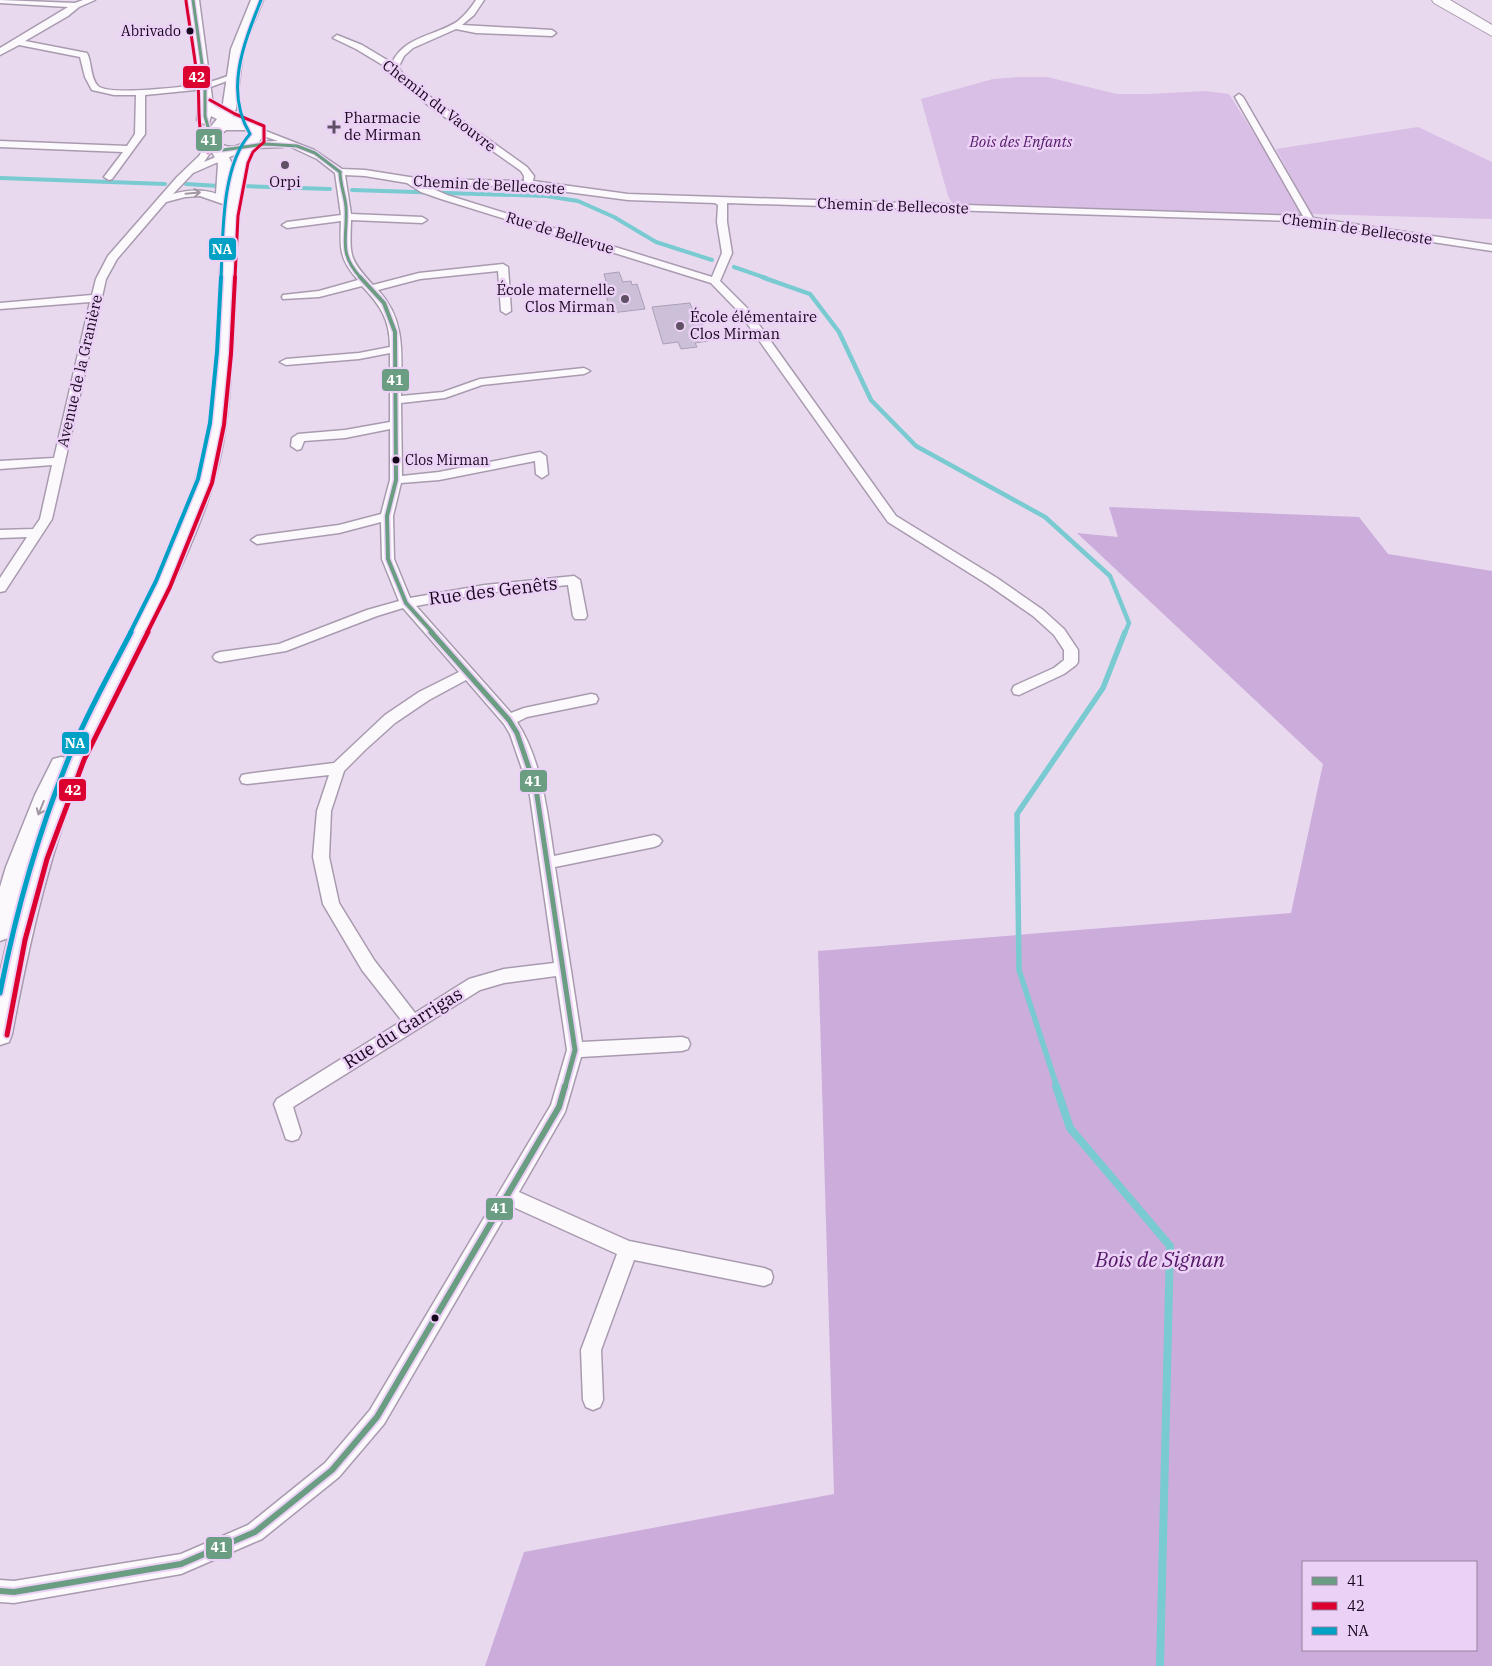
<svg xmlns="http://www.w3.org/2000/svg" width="1492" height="1666" viewBox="0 0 1492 1666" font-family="'IBM Plex Serif',serif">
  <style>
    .green { fill: #d9bee5 }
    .forest { fill: #ccacdb; fill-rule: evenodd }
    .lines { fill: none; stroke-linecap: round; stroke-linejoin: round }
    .stream-far3 { stroke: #79cad1; stroke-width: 4 }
    .stream-far2 { stroke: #79cad1; stroke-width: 4.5 }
    .stream-far1 { stroke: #79cad1; stroke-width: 5.5 }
    .stream { stroke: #79cad1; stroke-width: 8 }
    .building { fill: #cbc0d8; stroke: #aaa0b6 }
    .street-casing { stroke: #a99baf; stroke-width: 3 }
    .secondary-casing { stroke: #a99baf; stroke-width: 3 }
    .highway-casing { stroke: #a99baf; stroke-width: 2 }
    .street { fill: #fcf9fd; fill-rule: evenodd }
    .secondary { fill: #fcf9fd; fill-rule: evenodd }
    .highway { fill: #fcf9fd; fill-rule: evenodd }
    .bus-1-far3-casing { stroke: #ecd1f7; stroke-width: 5.5 }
    .bus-1-far2-casing { stroke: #ecd1f7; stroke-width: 7 }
    .bus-1-far1-casing { stroke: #ecd1f7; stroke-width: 9 }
    .bus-1-casing { stroke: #ecd1f7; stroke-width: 10 }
    .bus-2-far2-casing { stroke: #ecd1f7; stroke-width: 5.5 }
    .bus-2-far1-casing { stroke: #ecd1f7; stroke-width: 7 }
    .bus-2-casing { stroke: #ecd1f7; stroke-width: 9 }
    .bus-3-far2-casing { stroke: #ecd1f7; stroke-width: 5.5 }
    .bus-3-far1-casing { stroke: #ecd1f7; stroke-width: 7 }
    .bus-3-casing { stroke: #ecd1f7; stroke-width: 9 }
    .bus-1-far3 { stroke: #6b9d83; stroke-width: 3 }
    .bus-1-far2 { stroke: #6b9d83; stroke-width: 4 }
    .bus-1-far1 { stroke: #6b9d83; stroke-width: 5 }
    .bus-1 { stroke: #6b9d83; stroke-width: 6 }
    .bus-2-far2 { stroke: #dc0030; stroke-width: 3 }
    .bus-2-far1 { stroke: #dc0030; stroke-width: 4 }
    .bus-2 { stroke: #dc0030; stroke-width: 5 }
    .bus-3-far2 { stroke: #01a1c5; stroke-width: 3 }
    .bus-3-far1 { stroke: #01a1c5; stroke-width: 4 }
    .bus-3 { stroke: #01a1c5; stroke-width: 5 }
    .oneway { stroke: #a098a3 }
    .bus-dot { fill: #17071d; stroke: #ecd1f7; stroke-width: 2 }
    .poi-dot { fill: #605066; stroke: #ecd1f7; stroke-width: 2 }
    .labels { text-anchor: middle; stroke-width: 5; stroke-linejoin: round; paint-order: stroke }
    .far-bus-label { font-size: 14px; fill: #17071d; stroke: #ecd1f7; text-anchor: end }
    .far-street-label { font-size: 15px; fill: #17071d; stroke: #ecd1f7 }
    .far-poi-label { font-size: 15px; fill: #17071d; stroke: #ecd1f7; text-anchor: start }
    .far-park-label { font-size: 15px; font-style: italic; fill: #521766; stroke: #ecd1f7 }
    .street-label { font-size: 18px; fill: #17071d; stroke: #ecd1f7 }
    .near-park-label { font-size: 21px; font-style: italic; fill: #521766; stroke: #ecd1f7 }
    .line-badge { stroke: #ecd1f7; stroke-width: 2 }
    .badge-label { font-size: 14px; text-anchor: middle; font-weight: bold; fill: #fff }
  </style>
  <rect width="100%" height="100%" fill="#e8d9ef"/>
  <!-- green -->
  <g class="green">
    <polygon points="1018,77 1047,77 1117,94 1149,94 1205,91 1229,94 1305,215 961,206 952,203 948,196 921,99 993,79"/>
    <polygon points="1418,127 1492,162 1492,219 1311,214 1276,149"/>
  </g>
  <!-- forest -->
  <path class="forest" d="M1109,507l250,10 29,37 104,17v1095h-1007l39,-114 310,-58 -16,-543 473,-38 32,-149 -246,-231 41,4zM1303,1562h173v88h-173z"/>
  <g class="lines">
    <!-- stream-far3 -->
    <g class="stream-far3">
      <polyline points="0,178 165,184"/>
      <polyline points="186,184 219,186"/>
      <polyline points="242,186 330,189"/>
      <polyline points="352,190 546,196 578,201 614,217 656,242 712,260"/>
      <polyline points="734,267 766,278"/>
    </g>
    <!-- stream-far2 -->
    <polyline class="stream-far2" points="762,277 810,294 839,332 871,400 916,446 1045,517 1110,576 1129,623 1125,633"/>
    <!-- stream-far1 -->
    <polyline class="stream-far1" points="1057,1087 1019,970 1017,814 1103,688 1125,632"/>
    <!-- stream -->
    <polyline class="stream" points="1056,1086 1070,1128 1170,1246 1160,1666"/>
  </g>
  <!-- building -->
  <g class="building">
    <polygon points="619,272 623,282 631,281 632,285 637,284 645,309 611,313 604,288 608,288 604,274"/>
    <polygon points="690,303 698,324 702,323 708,341 695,343 697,347 681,349 678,342 663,344 652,307"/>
  </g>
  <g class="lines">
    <defs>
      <g id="street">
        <path d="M0,0l75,3 8,-3h12l-16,7 -11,9 -43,25 62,12c5,9 3,25 11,33 11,10 90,1 107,-3 10,-2 19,-6 29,-9l4,3 -33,12 -60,6v39l-33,45 -3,1 -5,-3 19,-25 -123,-5v-6l127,5 8,-12 1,-39h-22l-22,-5 -7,-13 -5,-20 -61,-12 -19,10v-7l68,-41 -68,-4z"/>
        <path d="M476,0h8l-10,15 -12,10 90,5 4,3 -4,3 -76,-3 -20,-4 -43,19 -9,8 -6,12 5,6 32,27 92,66 7,9 -1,5 95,13 675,22 -68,-119 4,-3 4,3 70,121 179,27v6l-199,-30 -566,-18v19l5,31 -12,28 27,27 149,208 101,62 46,32 21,19 14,21v12l-2,3 -12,9 -45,21 -5,-1 -2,-4 2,-4 40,-18 10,-8v-10l-10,-15 -21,-19 -46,-32 -99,-62 -149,-210 -28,-29 -270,-84 -20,-7 -14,-9 -42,-7 -20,-1 6,39 71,3 5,3 -5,3 -71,-3c-1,36 -3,38 22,65l46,-12 84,-9 5,3 3,44 -5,3 -5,-3 -3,-40 -78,8 -42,11c29,31 23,67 23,106l42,-4 37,-13 104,-11 6,3 -6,3 -102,11 -37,13 -44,5 1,73 37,-4 101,-20 6,4 2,18 -6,4 -6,-4 -1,-13 -96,19 -38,3 -8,33 1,43 16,39 75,-13 89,-9 6,4 7,36 -2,3h-10l-2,-3 -5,-31 -83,8 -69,13 95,107 13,-5 67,-14 5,1 2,4 -2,4 -5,1 -64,13 -10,5c25,39 30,89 37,134l100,-21 5,2 3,4 -3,4 -5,2 -99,20 27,175 100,-5 6,2 2,5 -2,5 -6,2 -101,6 -16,55 -46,80 110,49 135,27 7,3 2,6 -2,6 -7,3 -130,-26 -33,90 2,50 -3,7 -7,3 -7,-3 -3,-7 -2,-50 36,-96 -106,-48 -127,218 -45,53 -77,62 -81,35 -167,29 -14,-1v-22l14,1 167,-27 67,-29 77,-62 45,-53 181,-305 16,-55 -11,-74 -52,7 -24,7 -187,117 8,26 -3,6 -6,2 -6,-2 -12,-35 3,-5 125,-78 -40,-51 -39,-66 -10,-47 4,-46 12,-36 -82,9 -5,-1 -2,-4 2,-4 5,-1 87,-11 51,-48 34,-23 40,-20 -56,-64 -26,8 -91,35 -66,11 -5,-2 -2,-3 2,-3 5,-2 59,-8 88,-34 32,-9 -17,-42 -1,-37 -42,11 -82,11 -6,-4 6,-4 82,-11 42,-11 9,-34v-51l-45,9 -41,3 -3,8 -4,1 -6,-4 1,-8 6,-4 47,-4 45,-8v-69l-31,6 -73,6 -6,-3 6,-3 73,-6 31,-6c0,-28 -10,-42 -28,-61l-43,11 -36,2 -1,-2 1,-2 36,-4 39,-11c-19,-21 -18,-32 -17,-59l-54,7 -5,-3 5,-3 54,-7 -6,-42 -18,-14 -30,-14 -4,2 -32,1 -5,-3 5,-3 27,-1 -23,-8 -2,-2 5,-3 56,22 28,19 23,1 57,9 102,2v-5l-3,-5 -93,-66 -31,-27 -6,-8 -35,-21 -23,-11 4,-3 25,10 30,18c12,-27 44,-27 66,-42 7,-6 13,-13 18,-21zM422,184l108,3 98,13 87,3 3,2 -1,17 5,31 -10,24 -265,-82zM466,680l38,44 6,10 19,55 25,174 -50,6 -35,10 -54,34 -41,-53 -35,-57 -10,-46 2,-46 13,-40 21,-21 30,-27 34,-23z"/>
        <path d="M211,141l5,3 -12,18 36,-15 3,-1 5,3 -55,24 -20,21c17,-5 41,-6 55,7l-5,3 -23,-8 -15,1 -19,5 -49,57 -11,20 -54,240 -47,72 -5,1v-14l27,-41 -27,1v-8l33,-1 7,-10 12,-54 -52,4v-8l54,-3 36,-156 -90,7v-6l92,-8 4,-16 12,-23 69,-79 22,-21 9,-14z"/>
      </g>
      <path id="secondary" d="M187,0h12l14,105 9,5 9,-61 20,-49h12l-20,49 -7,60 -4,7 25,8 8,7c-3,8 -8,13 -12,20 -4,8 -6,19 -8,27 -21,100 -2,204 -31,303 -29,96 -86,182 -125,273 -38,90 -59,184 -77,280l-3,8 -9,3v-72l8,-35 -8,3v-54l6,-20 29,-72 18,-36 8,-2 5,1c43,-101 110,-194 136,-302 21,-84 12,-173 25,-259h-9l-2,-3 2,-30 -7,-14 -10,-11 16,-20 -6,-3 -2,7 -5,1 -7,-4c6,-39 -5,-81 -10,-120zM226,130h20l5,2c-6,16 -25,20 -36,7zM238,154l-6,20v-10l-4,-9z"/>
      <polygon id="highway" points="1432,0 1450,0 1492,25 1492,36 1434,3"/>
    </defs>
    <!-- street casing -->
    <use href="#street" class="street-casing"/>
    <!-- secondary casing -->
    <use href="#secondary" class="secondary-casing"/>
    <!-- highway casing -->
    <use href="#highway" class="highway-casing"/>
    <!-- street -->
    <use href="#street" class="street"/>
    <!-- secondary -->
    <use href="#secondary" class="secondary"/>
    <!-- highway -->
    <use href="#highway" class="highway"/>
    <defs>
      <g id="bus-1-far3">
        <polyline points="193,0 205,85 205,116 210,134 208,139 212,145 223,150 265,144 297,146 315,153 340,172"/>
        <path d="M340,172c0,12 5,23 6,35 2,32 -9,45 15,71"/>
      </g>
      <polyline id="bus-1-far2" points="360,277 384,303 395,332 396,480 387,516 388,559 406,603 433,633"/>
      <polyline id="bus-1-far1" points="431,632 509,720 517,733 536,789 575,1050 565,1087"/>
      <polyline id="bus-1" points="0,1591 14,1592 181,1564 255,1532 332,1470 377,1417 559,1107 565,1086"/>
      <g id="bus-2-far2">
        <path d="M186,1c4,28 9,56 12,84 2,23 -2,47 10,67"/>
        <polyline points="210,100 235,114 264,126 264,142 253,152 248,163 238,216 235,278"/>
      </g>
      <polyline id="bus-2-far1" points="147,633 170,587 212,483 224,425 231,354 235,277"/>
      <polyline id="bus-2" points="7,1035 25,940 47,859 84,760 148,632"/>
      <path id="bus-3-far2" d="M221,278c2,-42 0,-112 29,-144 -26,-43 -6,-91 11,-134"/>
      <polyline id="bus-3-far1" points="130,633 156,581 198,479 210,423 217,352 221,277"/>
      <path id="bus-3" d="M0,993c16,-82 38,-161 70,-238 17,-42 40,-82 61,-123"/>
    </defs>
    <!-- bus-1-far3 casing -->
    <use href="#bus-1-far3" class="bus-1-far3-casing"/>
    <!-- bus-1-far2 casing -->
    <use href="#bus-1-far2" class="bus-1-far2-casing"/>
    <!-- bus-1-far1 casing -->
    <use href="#bus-1-far1" class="bus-1-far1-casing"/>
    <!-- bus-1 casing -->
    <use href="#bus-1" class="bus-1-casing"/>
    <!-- bus-2-far2 casing -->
    <use href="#bus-2-far2" class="bus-2-far2-casing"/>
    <!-- bus-2-far1 casing -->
    <use href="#bus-2-far1" class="bus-2-far1-casing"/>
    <!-- bus-2 casing -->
    <use href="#bus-2" class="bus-2-casing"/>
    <!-- bus-3-far2 casing -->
    <use href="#bus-3-far2" class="bus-3-far2-casing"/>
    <!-- bus-3-far1 casing -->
    <use href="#bus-3-far1" class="bus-3-far1-casing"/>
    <!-- bus-3 casing -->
    <use href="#bus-3" class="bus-3-casing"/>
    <!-- bus-1-far3 -->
    <use href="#bus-1-far3" class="bus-1-far3"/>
    <!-- bus-1-far2 -->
    <use href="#bus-1-far2" class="bus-1-far2"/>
    <!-- bus-1-far1 -->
    <use href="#bus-1-far1" class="bus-1-far1"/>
    <!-- bus-1 -->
    <use href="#bus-1" class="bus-1"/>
    <!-- bus-2-far2 -->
    <use href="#bus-2-far2" class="bus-2-far2"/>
    <!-- bus-2-far1 -->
    <use href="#bus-2-far1" class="bus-2-far1"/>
    <!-- bus-2 -->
    <use href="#bus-2" class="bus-2"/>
    <!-- bus-3-far2 -->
    <use href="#bus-3-far2" class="bus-3-far2"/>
    <!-- bus-3-far1 -->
    <use href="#bus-3-far1" class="bus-3-far1"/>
    <!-- bus-3 -->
    <use href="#bus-3" class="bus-3"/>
  </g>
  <!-- one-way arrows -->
  <defs><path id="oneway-shaft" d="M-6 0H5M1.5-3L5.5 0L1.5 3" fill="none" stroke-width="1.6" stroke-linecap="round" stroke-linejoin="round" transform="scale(1.25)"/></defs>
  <g class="oneway">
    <use href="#oneway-shaft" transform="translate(193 193) rotate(-5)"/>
    <use href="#oneway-shaft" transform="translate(41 808) rotate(112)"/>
  </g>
  <!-- markers -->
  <g class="bus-dot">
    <circle cx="190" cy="31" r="4.5"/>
    <circle cx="396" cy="460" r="4.5"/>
    <circle cx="435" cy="1318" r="4.5"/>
  </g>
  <g class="poi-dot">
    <path d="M331.5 119.5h5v5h5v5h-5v5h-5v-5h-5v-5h5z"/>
    <circle cx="285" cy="165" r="5"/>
    <circle cx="625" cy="299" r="5"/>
    <circle cx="680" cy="326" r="5"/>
  </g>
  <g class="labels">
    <!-- far-bus labels -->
    <g class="far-bus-label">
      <text x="181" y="36">Abrivado</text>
      <text x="405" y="465" text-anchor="start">Clos Mirman</text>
    </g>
    <!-- far-street labels -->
    <g class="far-street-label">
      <text transform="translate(439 106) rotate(38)" y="5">Chemin du Vaouvre</text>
      <text transform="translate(489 185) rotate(3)" y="5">Chemin de Bellecoste</text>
      <text transform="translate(893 206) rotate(2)" y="5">Chemin de Bellecoste</text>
      <text transform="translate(1357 229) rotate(8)" y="5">Chemin de Bellecoste</text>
      <text transform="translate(560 233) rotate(17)" y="5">Rue de Bellevue</text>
      <text transform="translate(80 371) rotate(-77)" y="5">Avenue de la Granière</text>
    </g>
    <!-- far-poi labels -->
    <g class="far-poi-label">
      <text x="344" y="123">Pharmacie<tspan x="344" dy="17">de Mirman</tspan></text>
      <text x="285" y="187" text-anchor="middle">Orpi</text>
      <text x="615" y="295" text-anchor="end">École maternelle<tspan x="615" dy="17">Clos Mirman</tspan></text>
      <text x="690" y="322">École élémentaire<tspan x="690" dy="17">Clos Mirman</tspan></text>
    </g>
    <!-- far-park labels -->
    <g class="far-park-label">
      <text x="1021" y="147">Bois des Enfants</text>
    </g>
    <!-- street labels -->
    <g class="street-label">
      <text transform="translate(493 591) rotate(-7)" y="6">Rue des Genêts</text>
      <text transform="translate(403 1028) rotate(-32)" y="6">Rue du Garrigas</text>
    </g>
    <!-- near-park labels -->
    <g class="near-park-label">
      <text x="1160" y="1267">Bois de Signan</text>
    </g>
  </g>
  <g class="line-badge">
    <rect x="182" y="65" width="29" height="24" rx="5" fill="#dc0030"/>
    <rect x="195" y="128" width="28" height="24" rx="5" fill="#6b9d83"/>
    <rect x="208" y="237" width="29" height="24" rx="5" fill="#01a1c5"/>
    <rect x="381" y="368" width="29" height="24" rx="5" fill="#6b9d83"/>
    <rect x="61" y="731" width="29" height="24" rx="5" fill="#01a1c5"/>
    <rect x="519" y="769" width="29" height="24" rx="5" fill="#6b9d83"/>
    <rect x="58" y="778" width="29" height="24" rx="5" fill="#dc0030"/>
    <rect x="485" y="1197" width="29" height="24" rx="5" fill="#6b9d83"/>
    <rect x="205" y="1536" width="28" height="24" rx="5" fill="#6b9d83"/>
  </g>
  <g class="badge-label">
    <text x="197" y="82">42</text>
    <text x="209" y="145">41</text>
    <text x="222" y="254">NA</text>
    <text x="395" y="385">41</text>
    <text x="75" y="748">NA</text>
    <text x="533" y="786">41</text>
    <text x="73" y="795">42</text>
    <text x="499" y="1213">41</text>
    <text x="219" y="1552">41</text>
  </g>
  <!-- legend -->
  <rect x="1302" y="1561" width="175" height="90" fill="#ecd1f7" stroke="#9780a0"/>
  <rect x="1312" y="1577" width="25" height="8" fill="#6b9d83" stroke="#9780a0"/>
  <text x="1347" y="1586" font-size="15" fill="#17071d">41</text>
  <rect x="1312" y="1602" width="25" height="8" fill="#dc0030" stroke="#9780a0"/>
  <text x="1347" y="1611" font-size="15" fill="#17071d">42</text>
  <rect x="1312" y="1627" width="25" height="8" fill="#01a1c5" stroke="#9780a0"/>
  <text x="1347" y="1636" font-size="15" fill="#17071d">NA</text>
</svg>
